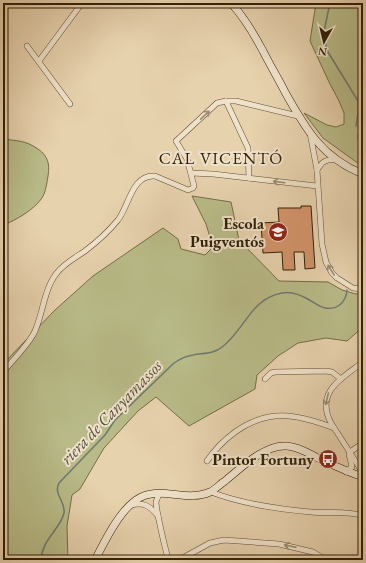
<svg xmlns="http://www.w3.org/2000/svg" width="366" height="563" viewBox="0 0 366 563" font-family="'EB Garamond',serif">
  <style>
    .green { fill: #b8bb88; stroke: #756d46 }
    .lines { fill: none; stroke-linecap: round; stroke-linejoin: round }
    .stream { stroke: #6f7a6d; stroke-width: 1.5 }
    .building { fill: #d3936b; stroke: #321f05 }
    .street-casing { stroke: #5f4c2f; stroke-width: 6 }
    .secondary-casing { stroke: #321f05; stroke-width: 8 }
    .street { stroke: #efe2ca; stroke-width: 5 }
    .secondary { stroke: #efe2ca; stroke-width: 7 }
    .oneway { stroke: #9a8a71 }
    .labels { text-anchor: middle; stroke-width: 4; stroke-linejoin: round; paint-order: stroke }
    .poi-label { font-size: 16px; font-weight: bold; fill: #321f05; stroke: #efe2ca; text-anchor: end }
    .neighbourhood-label { font-size: 17px; letter-spacing: 1px; fill: #321f05; stroke: #efe2ca }
    .water-label { font-size: 17px; font-style: italic; fill: #514c39; stroke: #efe2ca }
  </style>
  <rect width="100%" height="100%" fill="#e7d2ae"/>
  <filter id="stains"><feTurbulence type="fractalNoise" baseFrequency=".005" numOctaves="4"/><feColorMatrix values="0 0 0 0 .2 0 0 0 0 .09 0 0 0 0 .02 0 0 0 .5 -.17"/></filter>
  <radialGradient id="worn" r=".72"><stop offset=".6" stop-color="#630" stop-opacity="0"/><stop offset="1" stop-color="#630" stop-opacity=".3"/></radialGradient>
  <!-- green -->
  <g class="green">
    <polygon points="316,3 363,3 363,135 359,135 359,164 323,138 304,113 327,125 336,127 344,124 344,113 339,101 329,82 310,41"/>
    <path d="M3,139c14,2 22,1 35,10 10,7 12,15 10,27 -1,6 -2,13 -4,18 -5,13 -29,27 -41,31z"/>
    <polygon points="192,196 231,202 239,240 279,281 328,282 342,290 356,294 363,293 363,327 347,341 326,338 298,343 278,356 257,375 255,389 189,426 156,397 138,411 104,448 80,489 72,495 67,526 68,560 3,560 3,364 55,310 93,276 163,228 178,239 181,249 205,255 213,247 206,224"/>
  </g>
  <g class="lines">
    <!-- stream -->
    <g class="stream">
      <polyline points="330,3 323,36 328,52 358,101 358,113 356,126"/>
      <path d="M41,560c1,-21 19,-30 23,-47 2,-11 -11,-19 -5,-30l46,-48 10,-15 59,-57c6,-4 12,-7 19,-8 11,-2 21,-1 29,-8 23,-17 28,-48 60,-54 10,-2 21,3 29,8 5,2 8,6 14,7 13,2 21,-6 22,-18"/>
    </g>
  </g>
  <!-- building -->
  <polygon class="building" points="301,206 311,206 315,268 305,269 304,252 294,252 295,270 283,270 282,252 263,253 261,223 279,222 278,208 301,208"/>
  <g class="lines">
    <defs>
      <g id="street">
        <polyline points="27,46 70,104"/>
        <polyline points="39,61 82,3"/>
        <polyline points="226,101 248,148 249,178"/>
        <polyline points="310,133 317,170 322,244 326,262 332,273 337,278 353,288 363,289"/>
        <polyline points="360,137 363,137"/>
        <path d="M317,170c5,-8 8,-11 19,-10"/>
        <polyline points="191,173 213,174 317,186"/>
        <path d="M363,362c-22,17 -48,30 -32,61l32,50"/>
        <path d="M3,372c9,-11 27,-29 32,-41 8,-18 9,-41 21,-57 7,-10 19,-16 29,-23 12,-9 23,-19 33,-31 11,-14 14,-46 37,-44l33,14 5,-2 1,-2 -7,-27 -11,-18 41,-38 9,-2h10l62,15"/>
        <polyline points="265,379 271,373 275,372 326,371 332,372 341,379"/>
        <polyline points="350,452 363,443"/>
        <path d="M207,461c8,-12 16,-20 28,-29 34,-24 62,-18 99,-4"/>
        <polyline points="346,472 352,467 349,454"/>
        <path d="M211,492c31,12 66,17 100,20 17,2 35,-2 52,4"/>
        <path d="M160,493c-2,3 -3,5 -4,9 0,7 10,52 13,58"/>
        <path d="M131,505c13,-3 19,1 27,11"/>
        <polyline points="179,560 210,543 224,540 279,544 313,552 326,560"/>
      </g>
      <g id="secondary">
        <path d="M231,3c13,14 23,31 32,48 7,14 15,27 22,41 20,36 37,66 78,82"/>
        <path d="M95,560c10,-19 23,-47 41,-60 22,-16 50,3 74,-8 5,-2 10,-8 15,-11 16,-13 40,-37 62,-35 12,1 21,7 31,12 15,7 29,14 45,19"/>
      </g>
    </defs>
    <!-- street casing -->
    <use href="#street" class="street-casing"/>
    <!-- secondary casing -->
    <use href="#secondary" class="secondary-casing"/>
    <!-- street -->
    <use href="#street" class="street"/>
    <!-- secondary -->
    <use href="#secondary" class="secondary"/>
  </g>
  <!-- one-way arrows -->
  <defs><path id="oneway-shaft" d="M-6 0H5M1.5-3L5.5 0L1.5 3" fill="none" stroke-width="1.6" stroke-linecap="round" stroke-linejoin="round"/></defs>
  <g class="oneway">
    <use href="#oneway-shaft" transform="translate(205 115) rotate(-43)"/>
    <use href="#oneway-shaft" transform="translate(279 182) rotate(-173)"/>
    <use href="#oneway-shaft" transform="translate(331 270) rotate(-122)"/>
    <use href="#oneway-shaft" transform="translate(327 399) rotate(103)"/>
    <use href="#oneway-shaft" transform="translate(290 546) rotate(-168)"/>
  </g>
  <!-- icons -->
  <defs>
    <symbol id="school-disc" viewBox="-11 -11 22 22"><circle r="9.5" fill="#8f2418" stroke="#efe2ca"/><path d="M0-5L7-2L0 1L-7-2ZM-4 1L0 2.5L4 1V4Q0 6-4 4Z" fill="#fff"/></symbol>
    <symbol id="bus-disc" viewBox="-11 -11 22 22"><circle r="9.5" fill="#8f2418" stroke="#efe2ca"/><path d="M-5-6H5V4H4V6H2V4H-2V6H-4V4H-5ZM-3.5-4V0h7V-4ZM-3.5 1.2v1.5H-2V1.2ZM2 1.2v1.5H3.5V1.2Z" fill="#fff"/></symbol>
  </defs>
  <g fill-rule="evenodd">
    <use href="#school-disc" x="267" y="221" width="22" height="22"/>
    <use href="#bus-disc" x="317" y="448" width="22" height="22"/>
  </g>
  <g class="labels">
    <!-- poi labels -->
    <g class="poi-label">
      <text x="264" y="229">Escola<tspan x="264" dy="18">Puigventós</tspan></text>
      <text x="314" y="465">Pintor Fortuny</text>
    </g>
    <!-- neighbourhood labels -->
    <g class="neighbourhood-label">
      <text x="221" y="164">CAL VICENTÓ</text>
    </g>
    <!-- water labels -->
    <g class="water-label">
      <text transform="translate(111 412) rotate(-46)" y="6">riera de Canyamassos</text>
    </g>
  </g>
  <!-- margin -->
  <rect width="366" height="563" fill="none" stroke="#e7d2ae" stroke-width="16"/>
  <rect x="4" y="4" width="358" height="555" fill="none" stroke="#321f05" stroke-width="2"/>
  <rect x="8" y="8" width="350" height="547" fill="none" stroke="#321f05"/>
  <!-- north arrow -->
  <g transform="translate(324 42) rotate(188)" stroke="#efe2ca" stroke-width="3" paint-order="stroke">
  <path d="M0-3L7 15L0 10L-7 15Z" fill="#321f05"/>
  <text y="-6" font-size="11" font-weight="bold" text-anchor="middle" fill="#321f05">N</text>
  </g>
  <rect width="100%" height="100%" filter="url(#stains)"/>
  <rect width="100%" height="100%" fill="url(#worn)"/>
</svg>
